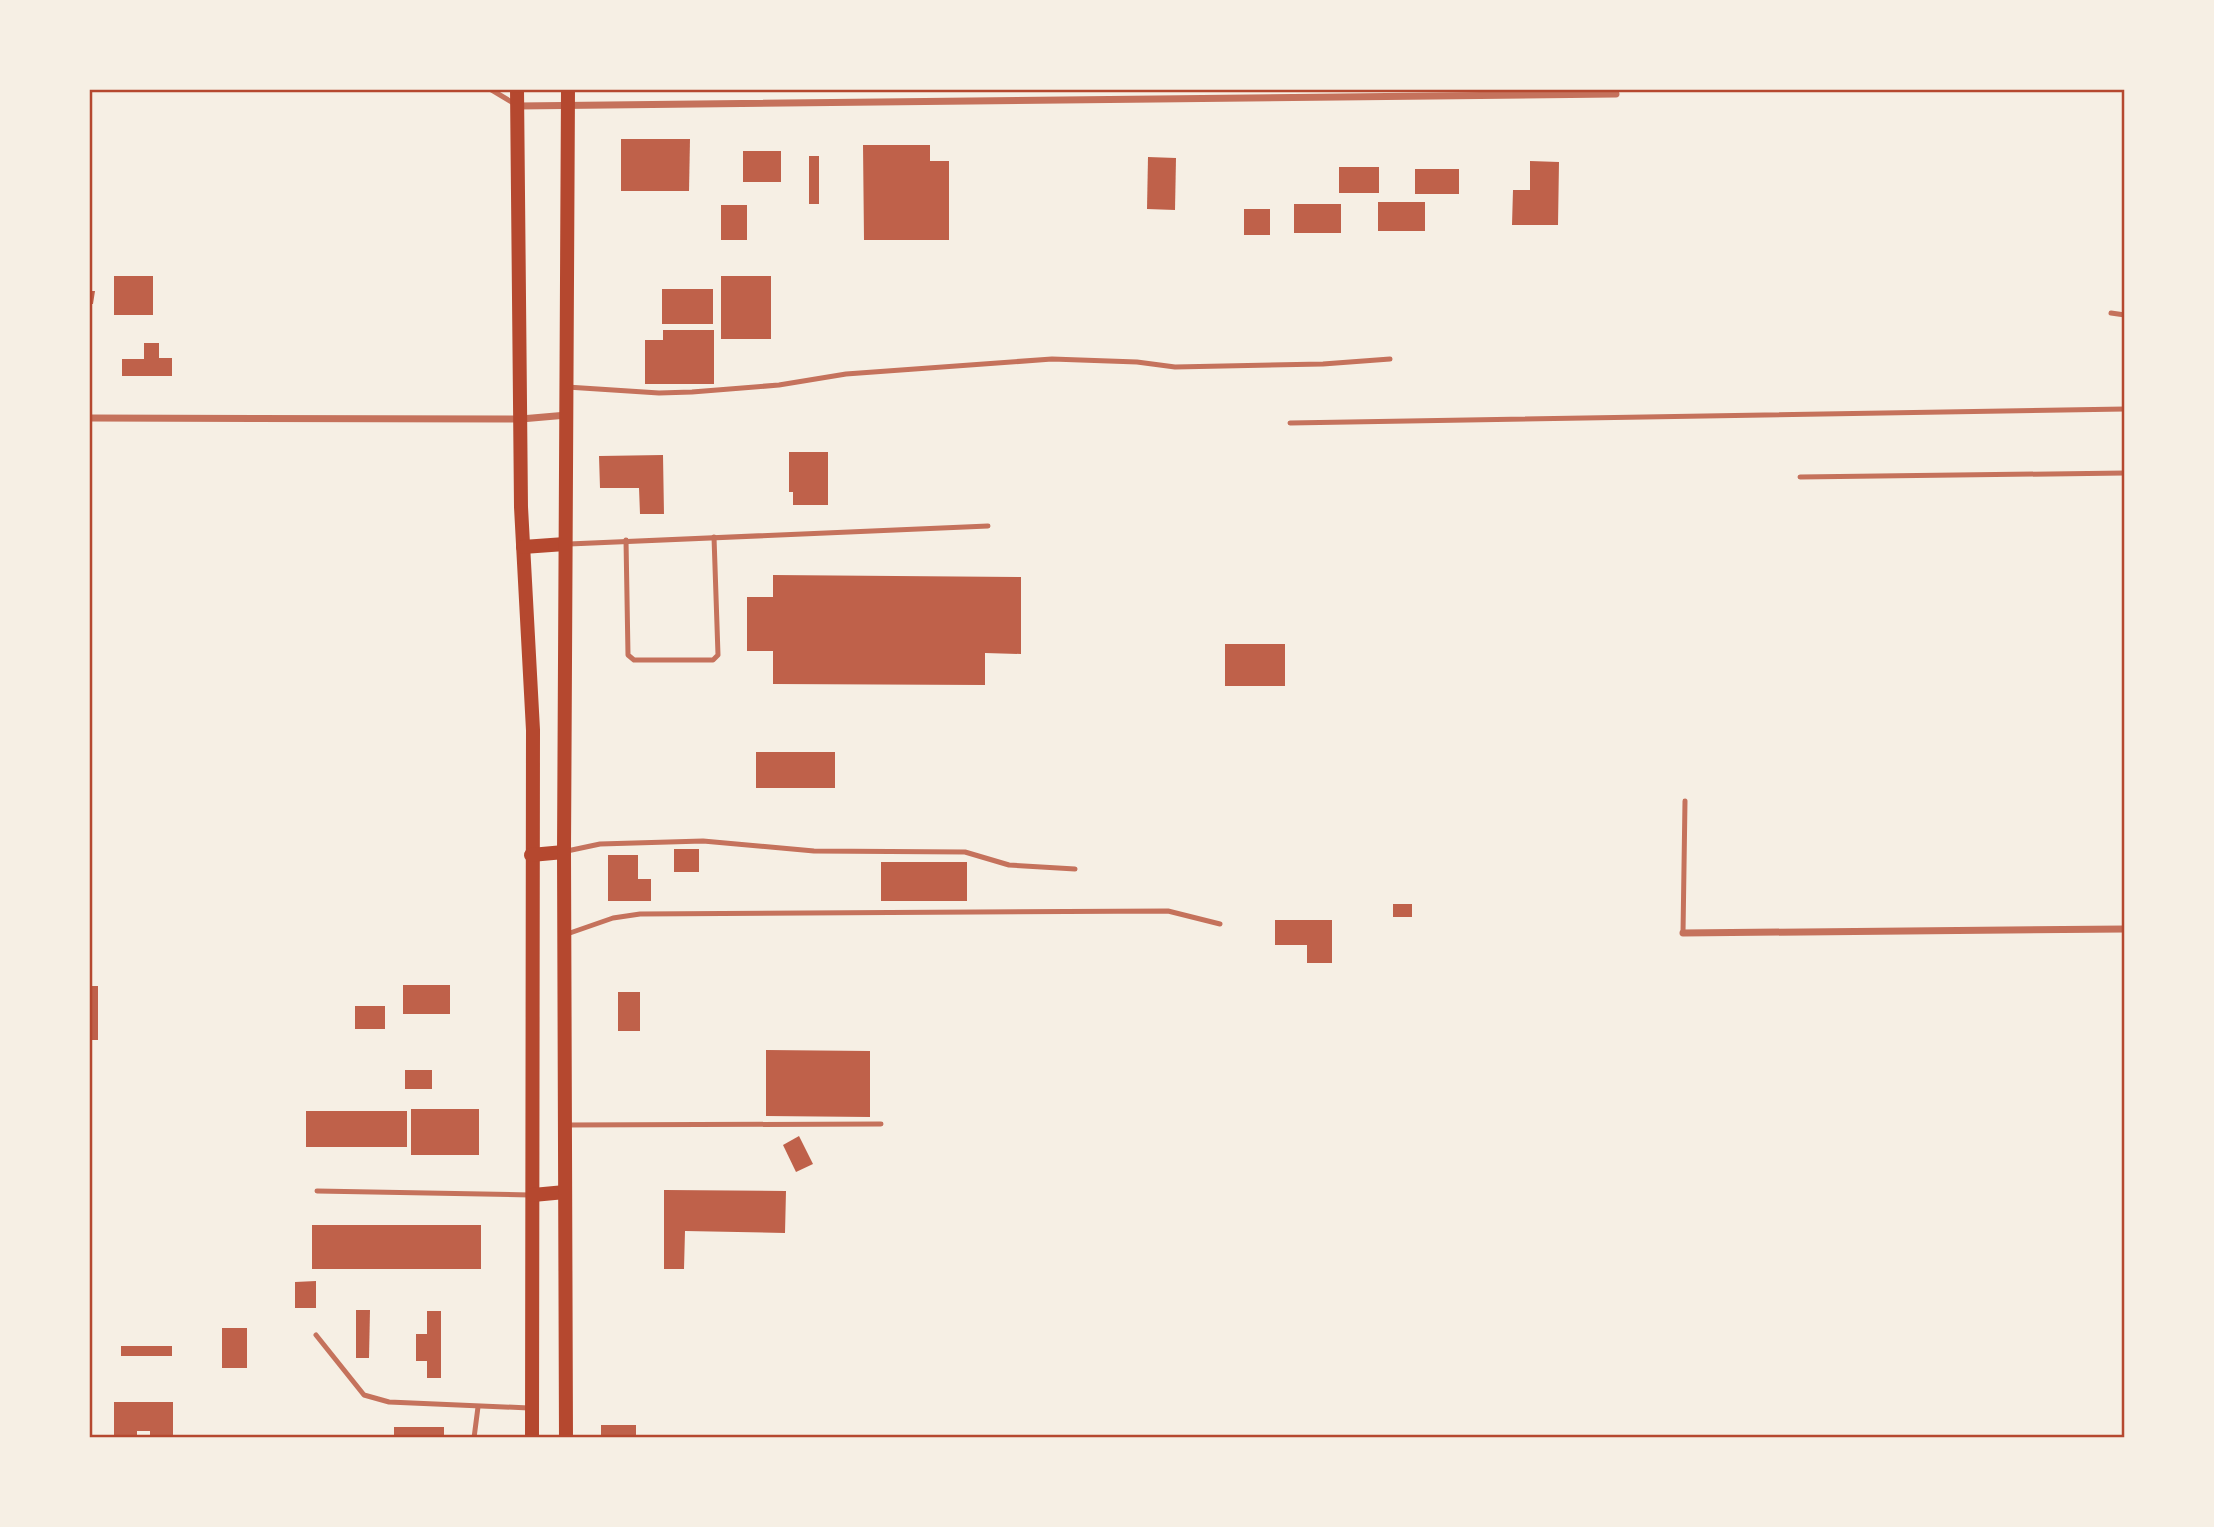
<svg xmlns="http://www.w3.org/2000/svg" width="2214" height="1527" viewBox="0 0 2214 1527" font-family="'DejaVu Sans',sans-serif">
  <style>
    .building { fill: #bf614a }
    .lines { fill: none; stroke-linecap: round; stroke-linejoin: round }
    .service { stroke: #c5725c; stroke-width: 5 }
    .minor { stroke: #c5725c; stroke-width: 7 }
    .secondary { stroke: #b5482f; stroke-width: 14 }
    .neatline { fill: none; stroke: #b5482f; stroke-width: 2.5 }
  </style>
  <rect width="100%" height="100%" fill="#f6efe4"/>
  <!-- building -->
  <g class="building">
    <polygon points="621,139 690,139 689,191 621,191"/>
    <polygon points="863,145 930,145 930,161 949,161 949,240 864,240"/>
    <rect x="743" y="151" width="38" height="31"/>
    <rect x="809" y="156" width="10" height="48"/>
    <polygon points="1148,157 1176,158 1175,210 1147,209"/>
    <polygon points="1530,161 1559,162 1558,225 1512,225 1513,190 1530,190"/>
    <rect x="1339" y="167" width="40" height="26"/>
    <rect x="1415" y="169" width="44" height="25"/>
    <rect x="1378" y="202" width="47" height="29"/>
    <rect x="1294" y="204" width="47" height="29"/>
    <rect x="721" y="205" width="26" height="35"/>
    <rect x="1244" y="209" width="26" height="26"/>
    <rect x="114" y="276" width="39" height="39"/>
    <rect x="721" y="276" width="50" height="63"/>
    <rect x="662" y="289" width="51" height="35"/>
    <polygon points="89,291 95,291 93,304 89,304"/>
    <polygon points="663,330 714,330 714,384 645,384 645,340 663,340"/>
    <polygon points="144,343 159,343 159,358 172,358 172,376 122,376 122,359 144,359"/>
    <polygon points="789,452 828,452 828,505 793,505 793,492 789,492"/>
    <polygon points="663,455 664,514 640,514 639,488 600,488 599,456"/>
    <polygon points="773,575 1021,577 1021,654 985,653 985,685 773,684 773,651 747,651 747,597 773,597"/>
    <rect x="1225" y="644" width="60" height="42"/>
    <rect x="756" y="752" width="79" height="36"/>
    <rect x="674" y="849" width="25" height="23"/>
    <polygon points="608,855 638,855 638,879 651,879 651,901 608,901"/>
    <rect x="881" y="862" width="86" height="39"/>
    <rect x="1393" y="904" width="19" height="13"/>
    <polygon points="1275,920 1332,920 1332,963 1307,963 1307,945 1275,945"/>
    <rect x="403" y="985" width="47" height="29"/>
    <rect x="89" y="986" width="9" height="54"/>
    <rect x="618" y="992" width="22" height="39"/>
    <rect x="355" y="1006" width="30" height="23"/>
    <polygon points="766,1050 870,1051 870,1117 766,1116"/>
    <rect x="405" y="1070" width="27" height="19"/>
    <rect x="411" y="1109" width="68" height="46"/>
    <rect x="306" y="1111" width="101" height="36"/>
    <polygon points="799,1136 813,1164 796,1172 783,1145"/>
    <polygon points="664,1190 786,1191 785,1233 685,1231 684,1269 664,1269"/>
    <rect x="312" y="1225" width="169" height="44"/>
    <polygon points="316,1281 316,1308 295,1308 295,1282"/>
    <polygon points="356,1310 370,1310 369,1358 356,1358"/>
    <polygon points="427,1311 441,1311 441,1378 427,1378 427,1361 416,1361 416,1334 427,1334"/>
    <rect x="222" y="1328" width="25" height="40"/>
    <rect x="121" y="1346" width="51" height="10"/>
    <polygon points="114,1402 173,1402 173,1438 150,1438 150,1431 137,1431 137,1438 114,1438"/>
    <rect x="601" y="1425" width="35" height="13"/>
    <rect x="394" y="1427" width="50" height="11"/>
  </g>
  <g class="lines">
    <!-- service -->
    <g class="service">
      <polyline points="490,89 515,104"/>
      <polyline points="2111,313 2125,315"/>
      <polyline points="567,387 659,393 692,392 779,385 846,374 1052,359 1137,362 1175,367 1323,364 1390,359"/>
      <polyline points="1290,423 2125,409"/>
      <polyline points="1800,477 2125,473"/>
      <polyline points="626,540 628,655 634,660 713,660 718,655 714,537"/>
      <polyline points="569,544 988,526"/>
      <polyline points="567,851 600,844 703,841 814,851 965,852 1009,865 1075,869"/>
      <polyline points="1683,933 1685,801"/>
      <polyline points="567,934 613,918 640,914 1168,911 1220,924"/>
      <polyline points="567,1125 881,1124"/>
      <polyline points="317,1191 530,1195"/>
      <polyline points="316,1335 364,1395 389,1402 529,1408"/>
      <polyline points="474,1438 478,1407"/>
    </g>
    <!-- minor -->
    <g class="minor">
      <polyline points="518,106 1616,94"/>
      <polyline points="89,418 521,419 567,415"/>
      <polyline points="1683,933 2125,929"/>
    </g>
    <!-- secondary -->
    <g class="secondary">
      <polyline points="517,89 521,507 533,730 532,1438"/>
      <polyline points="523,547 565,544"/>
      <polyline points="531,855 564,852"/>
      <polyline points="533,1195 565,1192"/>
      <polyline points="566,1438 564,852 568,89"/>
    </g>
  </g>
  <!-- border -->
  <rect width="2214" height="1527" fill="none" stroke="#f6efe4" stroke-width="182"/>
  <rect x="91" y="91" width="2032" height="1345" class="neatline"/>
</svg>
